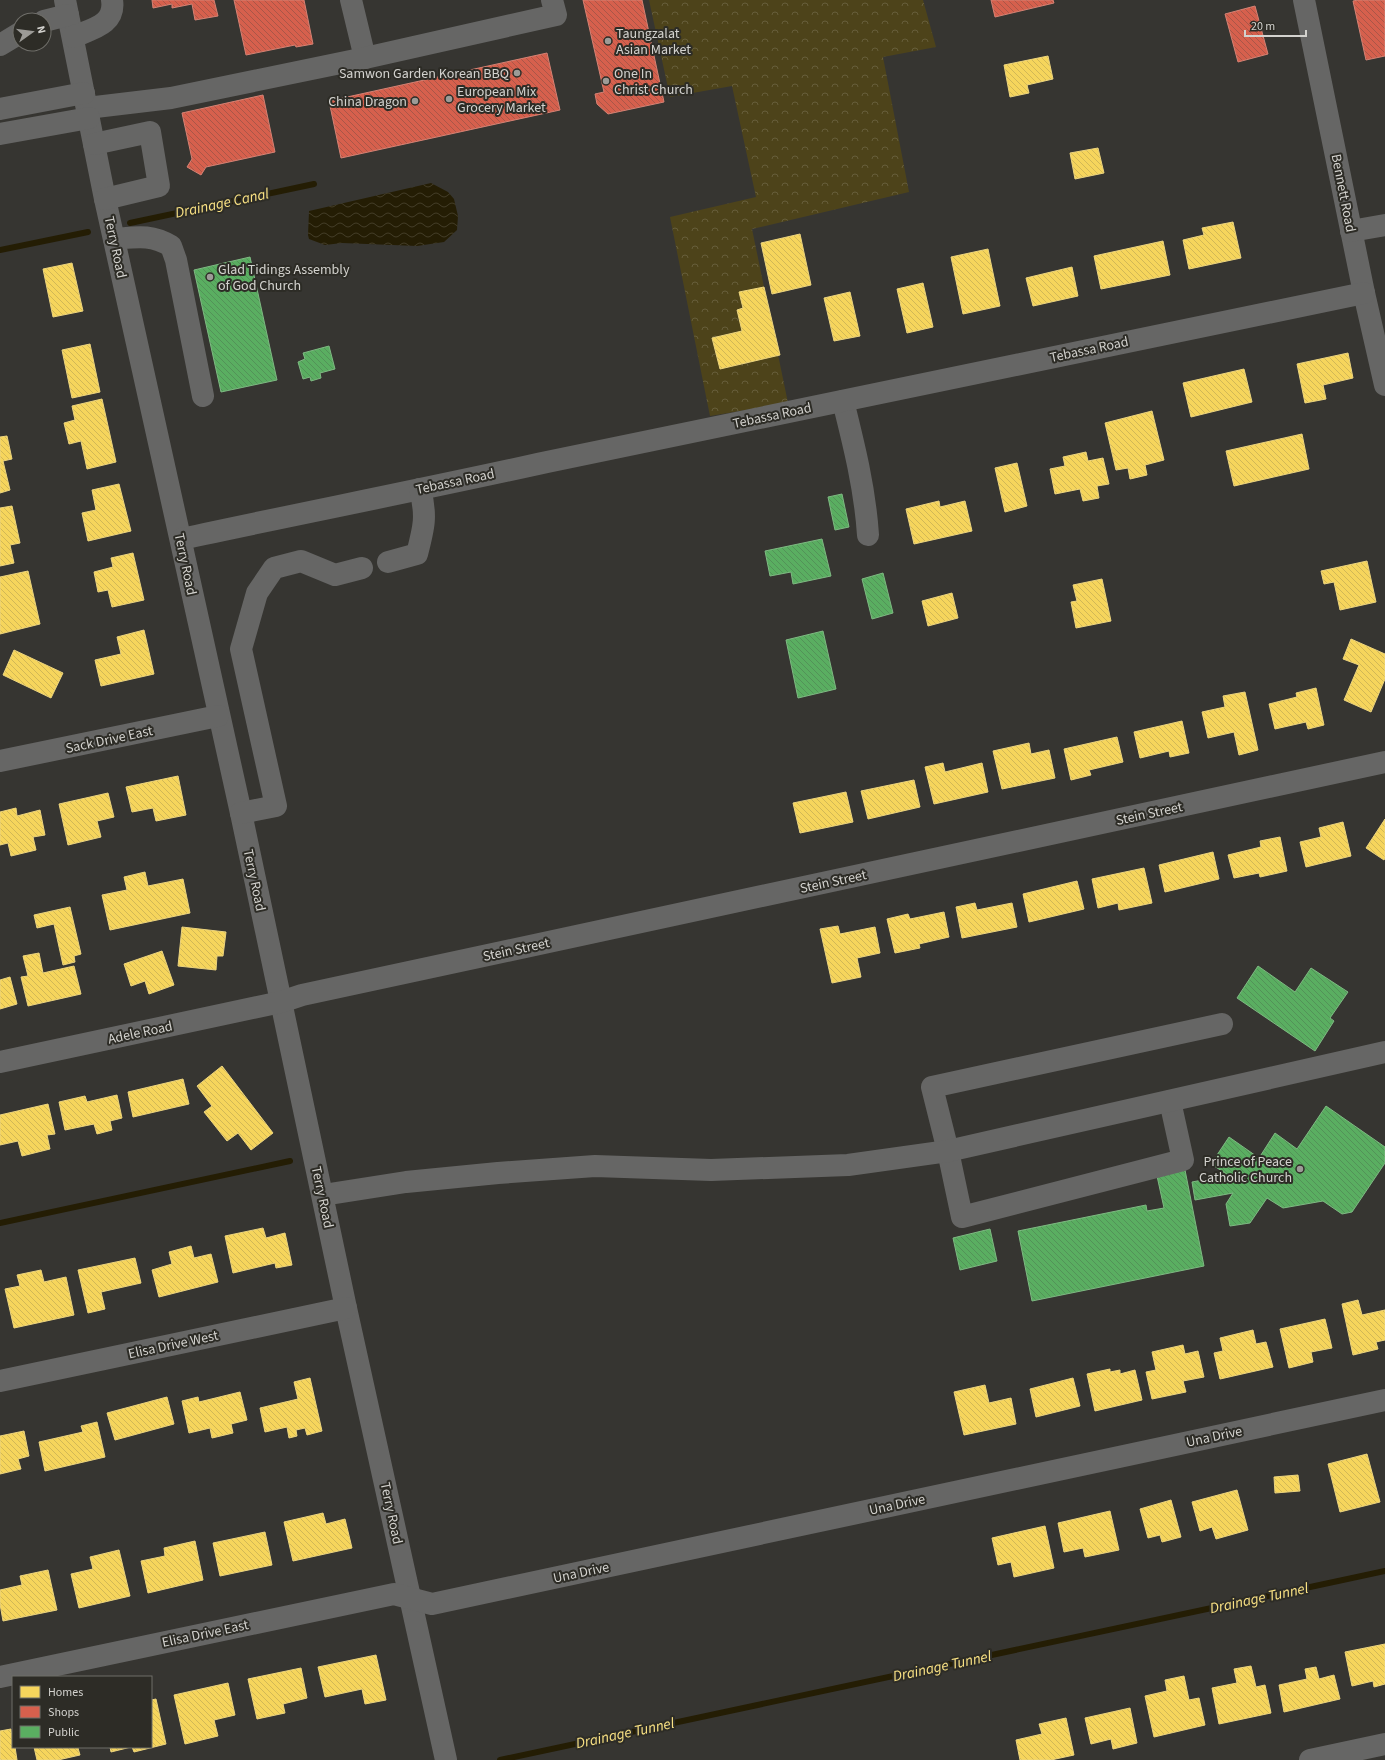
<svg xmlns="http://www.w3.org/2000/svg" width="1385" height="1760" viewBox="0 0 1385 1760" font-family="'Source Sans 3',sans-serif">
  <style>
    .forest { fill: url(#forest-crowns) }
    .water { fill: url(#water-waves) }
    .homes { fill: url(#homes-back-hatch); stroke: #ecd47e }
    .shops { fill: url(#shops-back-hatch); stroke: #d58274 }
    .public { fill: url(#public-back-hatch); stroke: #7eb982 }
    .lines { fill: none; stroke-linecap: round; stroke-linejoin: round }
    .stream { stroke: #241d04; stroke-width: 6 }
    .minor { stroke: #666665; stroke-width: 22 }
    .poi-dot { fill: #9c9b97; stroke: #2d2c26; stroke-width: 1.5 }
    .labels { text-anchor: middle; stroke-width: 4; stroke-linejoin: round; paint-order: stroke }
    .poi-label { font-size: 14px; fill: #d3d2ce; stroke: #2d2c26; text-anchor: start }
    .street-label { font-size: 14px; fill: #d3d2ce; stroke: #2d2c26 }
    .water-label { font-size: 15px; font-style: italic; fill: #fae284; stroke: #2d2c26 }
  </style>
  <defs>
    <pattern id="forest-crowns" width="20" height="18" patternUnits="userSpaceOnUse"><rect width="20" height="18" fill="#4d431a"/><path d="M2 6a3 3 0 1 1 6 0M12 15a3 3 0 1 1 6 0" fill="none" stroke="#665d3a"/></pattern>
    <pattern id="water-waves" width="16" height="10" patternUnits="userSpaceOnUse"><rect width="16" height="10" fill="#241d04"/><path d="M0 5q4-4 8 0t8 0" fill="none" stroke="#433d27"/></pattern>
    <pattern id="homes-back-hatch" width="6" height="6" patternUnits="userSpaceOnUse"><rect width="6" height="6" fill="#f6d55c"/><path d="M-1 5l2 2M0 0l6 6M5-1l2 2" fill="none" stroke="#d1b756"/></pattern>
    <pattern id="shops-back-hatch" width="6" height="6" patternUnits="userSpaceOnUse"><rect width="6" height="6" fill="#d6604d"/><path d="M-1 5l2 2M0 0l6 6M5-1l2 2" fill="none" stroke="#a95648"/></pattern>
    <pattern id="public-back-hatch" width="6" height="6" patternUnits="userSpaceOnUse"><rect width="6" height="6" fill="#5aae61"/><path d="M-1 5l2 2M0 0l6 6M5-1l2 2" fill="none" stroke="#539258"/></pattern>
  </defs>
  <rect width="100%" height="100%" fill="#363531"/>
  <!-- forest -->
  <polygon class="forest" points="649,0 923,0 936,47 883,57 909,192 752,229 788,403 710,416 670,217 756,197 732,86 670,97"/>
  <!-- water -->
  <polygon class="water" points="431,183 448,192 454,199 458,216 457,230 444,242 417,246 342,243 325,245 309,239 308,235 309,211"/>
  <!-- homes -->
  <g class="homes">
    <polygon points="1048,56 1053,79 1027,85 1029,93 1010,97 1004,65"/>
    <polygon points="1098,148 1104,173 1075,179 1070,153"/>
    <polygon points="1233,222 1241,258 1189,269 1183,240 1204,235 1202,228"/>
    <polygon points="800,234 811,285 772,294 761,243"/>
    <polygon points="1163,241 1170,275 1101,289 1094,256"/>
    <polygon points="988,249 1000,306 963,314 951,257"/>
    <polygon points="72,263 83,311 53,317 43,269"/>
    <polygon points="1072,267 1078,296 1033,306 1026,278"/>
    <polygon points="923,283 933,327 907,333 897,289"/>
    <polygon points="764,287 780,355 720,369 712,338 742,331 737,310 743,308 739,292"/>
    <polygon points="850,292 860,336 834,341 824,298"/>
    <polygon points="90,344 100,392 72,398 62,350"/>
    <polygon points="1348,353 1353,378 1323,385 1326,399 1305,403 1297,364"/>
    <polygon points="1244,369 1252,402 1191,417 1183,383"/>
    <polygon points="102,399 116,462 87,469 81,441 69,444 64,423 75,420 72,406"/>
    <polygon points="1152,411 1164,460 1145,465 1147,475 1130,479 1128,468 1116,470 1105,423"/>
    <polygon points="1302,434 1309,469 1234,486 1226,451"/>
    <polygon points="7,436 12,459 3,461 10,490 0,493 0,437"/>
    <polygon points="1086,452 1088,461 1103,458 1109,484 1097,486 1099,498 1083,501 1080,489 1055,494 1050,469 1065,466 1063,457"/>
    <polygon points="1017,463 1027,506 1005,512 995,468"/>
    <polygon points="119,484 131,531 88,541 82,513 96,510 92,490"/>
    <polygon points="939,501 940,507 965,501 972,531 914,544 906,509"/>
    <polygon points="12,506 20,543 10,545 14,563 0,566 0,508"/>
    <polygon points="133,553 144,600 112,607 108,590 98,592 94,572 113,567 111,558"/>
    <polygon points="1367,561 1376,602 1340,610 1334,582 1324,584 1321,571"/>
    <polygon points="28,571 40,624 0,634 0,577"/>
    <polygon points="1102,579 1111,621 1076,628 1071,602 1077,601 1073,585"/>
    <polygon points="952,593 958,618 928,626 922,601"/>
    <polygon points="144,630 154,674 101,686 95,660 121,654 117,637"/>
    <polygon points="1351,639 1385,654 1385,679 1371,712 1344,700 1359,665 1343,659"/>
    <polygon points="14,650 63,673 51,698 3,675"/>
    <polygon points="1316,688 1324,725 1308,729 1306,722 1275,729 1269,704 1297,697 1296,693"/>
    <polygon points="1245,692 1258,750 1239,755 1234,732 1208,738 1202,712 1225,707 1223,696"/>
    <polygon points="1182,721 1189,753 1170,757 1169,751 1140,758 1134,732"/>
    <polygon points="1117,737 1123,762 1089,770 1091,775 1071,780 1064,749"/>
    <polygon points="1029,743 1031,754 1049,750 1055,778 1002,789 993,751"/>
    <polygon points="943,763 945,772 982,763 988,792 934,804 925,767"/>
    <polygon points="178,776 186,815 156,821 153,808 132,812 126,787"/>
    <polygon points="914,780 920,807 868,819 861,791"/>
    <polygon points="846,792 853,822 800,833 793,803"/>
    <polygon points="108,793 114,817 97,821 101,837 68,845 59,804"/>
    <polygon points="16,808 17,816 40,810 45,835 33,837 36,850 11,856 8,843 0,845 0,812"/>
    <polygon points="1385,819 1385,858 1384,860 1366,848"/>
    <polygon points="1343,822 1351,856 1306,867 1300,842 1321,837 1319,828"/>
    <polygon points="1280,837 1287,871 1260,877 1259,873 1234,878 1228,855 1261,847 1260,841"/>
    <polygon points="1213,852 1219,879 1165,892 1159,865"/>
    <polygon points="1144,868 1152,903 1119,910 1118,903 1098,908 1092,879"/>
    <polygon points="145,872 148,886 183,879 190,913 110,930 102,895 127,890 124,877"/>
    <polygon points="1077,881 1084,909 1029,922 1023,894"/>
    <polygon points="975,903 977,910 1012,903 1017,927 962,938 956,907"/>
    <polygon points="70,907 81,954 74,956 75,962 63,965 54,924 37,928 34,915"/>
    <polygon points="944,912 949,937 919,944 920,948 895,953 887,919 908,914 910,919"/>
    <polygon points="838,926 840,934 875,927 880,953 857,958 861,977 832,983 820,929"/>
    <polygon points="182,927 226,932 223,956 217,956 216,970 178,966"/>
    <polygon points="162,951 174,985 149,994 145,981 131,986 124,964"/>
    <polygon points="39,953 43,973 74,966 81,994 28,1006 21,977 28,976 23,956"/>
    <polygon points="10,977 17,1004 0,1009 0,980"/>
    <polygon points="222,1066 273,1133 251,1150 238,1133 227,1141 204,1112 212,1106 197,1086"/>
    <polygon points="183,1079 189,1104 133,1117 128,1092"/>
    <polygon points="117,1095 122,1118 110,1121 112,1130 97,1134 94,1124 65,1130 59,1102 85,1096 87,1102"/>
    <polygon points="48,1104 55,1134 47,1135 50,1149 22,1156 18,1141 0,1145 0,1115"/>
    <polygon points="263,1228 266,1238 285,1233 292,1265 276,1268 275,1263 233,1273 225,1236"/>
    <polygon points="191,1246 194,1258 211,1254 218,1282 159,1297 152,1270 172,1264 169,1252"/>
    <polygon points="135,1258 141,1283 101,1292 105,1309 88,1313 78,1270"/>
    <polygon points="41,1270 44,1282 66,1277 74,1315 14,1328 5,1289 20,1286 17,1275"/>
    <polygon points="1358,1300 1362,1315 1385,1310 1385,1340 1376,1342 1378,1349 1353,1355 1342,1304"/>
    <polygon points="1325,1319 1332,1348 1311,1352 1313,1362 1289,1368 1280,1329"/>
    <polygon points="1253,1330 1256,1344 1266,1342 1273,1367 1220,1379 1214,1353 1223,1351 1220,1338"/>
    <polygon points="1183,1345 1185,1354 1198,1351 1204,1377 1183,1381 1186,1392 1152,1399 1146,1372 1156,1370 1152,1352"/>
    <polygon points="1110,1369 1110,1372 1120,1370 1120,1374 1135,1370 1142,1400 1095,1411 1087,1374"/>
    <polygon points="310,1378 322,1431 307,1435 305,1428 296,1430 297,1436 289,1438 287,1427 265,1432 260,1408 298,1399 294,1382"/>
    <polygon points="1073,1378 1080,1406 1036,1417 1030,1389"/>
    <polygon points="985,1385 989,1403 1011,1398 1016,1424 964,1435 954,1392"/>
    <polygon points="240,1392 247,1420 231,1424 233,1433 212,1438 210,1428 189,1433 182,1401 198,1397 199,1402"/>
    <polygon points="167,1397 174,1424 115,1440 107,1413"/>
    <polygon points="97,1422 105,1457 45,1471 39,1442 83,1432 81,1426"/>
    <polygon points="24,1431 29,1456 18,1459 21,1469 0,1474 0,1436"/>
    <polygon points="1367,1454 1380,1502 1340,1512 1328,1464"/>
    <polygon points="1298,1475 1300,1491 1275,1493 1274,1477"/>
    <polygon points="1237,1490 1248,1530 1216,1539 1212,1527 1200,1531 1192,1502"/>
    <polygon points="1171,1500 1181,1537 1162,1542 1160,1535 1148,1538 1140,1509"/>
    <polygon points="1110,1511 1119,1550 1085,1557 1083,1548 1064,1552 1058,1523"/>
    <polygon points="323,1513 326,1524 345,1519 352,1548 293,1561 284,1522"/>
    <polygon points="1045,1526 1054,1568 1014,1577 1011,1562 998,1565 992,1538"/>
    <polygon points="265,1532 272,1565 220,1576 213,1543"/>
    <polygon points="195,1541 203,1580 148,1593 141,1561 165,1556 164,1548"/>
    <polygon points="119,1550 130,1596 79,1608 71,1574 93,1569 90,1557"/>
    <polygon points="48,1570 57,1610 3,1621 0,1604 0,1590 22,1585 20,1576"/>
    <polygon points="1385,1644 1385,1684 1374,1687 1373,1681 1352,1686 1345,1652"/>
    <polygon points="376,1655 386,1700 365,1704 362,1689 325,1697 318,1667"/>
    <polygon points="1251,1666 1256,1687 1265,1685 1271,1713 1219,1724 1212,1688 1237,1683 1234,1669"/>
    <polygon points="1316,1667 1319,1679 1334,1675 1340,1699 1284,1712 1279,1685 1307,1679 1305,1669"/>
    <polygon points="301,1668 307,1698 283,1704 285,1713 257,1719 248,1679"/>
    <polygon points="1184,1676 1189,1700 1199,1698 1205,1725 1154,1737 1145,1696 1167,1691 1165,1680"/>
    <polygon points="228,1683 235,1715 214,1720 218,1736 185,1744 174,1695"/>
    <polygon points="156,1699 166,1744 134,1752 132,1747 151,1747 151,1700"/>
    <polygon points="1130,1708 1137,1743 1113,1749 1111,1739 1091,1744 1085,1718"/>
    <polygon points="1066,1718 1074,1755 1051,1760 1020,1760 1016,1740 1042,1734 1039,1724"/>
    <polygon points="11,1729 13,1747 15,1747 17,1760 0,1760 0,1731"/>
    <polygon points="34,1747 81,1747 78,1748 80,1755 58,1760 37,1760"/>
    <polygon points="110,1747 131,1747 111,1752"/>
  </g>
  <!-- shops -->
  <g class="shops">
    <polygon points="152,0 214,0 218,16 195,20 192,4 172,8 172,4 153,8"/>
    <polygon points="234,0 304,0 313,44 296,47 295,45 246,55"/>
    <polygon points="583,0 642,0 664,102 608,114 597,104 595,94 604,92"/>
    <polygon points="991,0 1053,0 1054,3 995,17"/>
    <polygon points="1358,0 1385,0 1385,56 1366,60 1353,1"/>
    <polygon points="1255,6 1268,54 1238,62 1225,14"/>
    <polygon points="547,53 560,110 341,158 329,101"/>
    <polygon points="263,95 275,152 206,167 201,175 187,167 192,159 182,113"/>
  </g>
  <!-- public -->
  <g class="public">
    <polygon points="250,257 277,380 221,392 194,270"/>
    <polygon points="329,346 335,369 320,373 321,378 311,381 310,377 303,379 298,362 305,359 303,353"/>
    <polygon points="842,494 849,527 835,530 828,497"/>
    <polygon points="822,539 831,576 793,584 791,572 770,576 765,551"/>
    <polygon points="883,573 893,613 872,619 862,579"/>
    <polygon points="823,631 836,689 798,698 786,640"/>
    <polygon points="1258,966 1295,992 1311,968 1348,992 1330,1018 1334,1021 1315,1051 1237,998"/>
    <polygon points="1326,1106 1385,1147 1385,1163 1352,1212 1342,1214 1323,1201 1283,1208 1267,1198 1250,1223 1230,1226 1226,1204 1233,1193 1195,1200 1192,1182 1228,1175 1211,1164 1229,1137 1259,1158 1275,1133 1297,1149"/>
    <polygon points="1185,1170 1204,1266 1032,1301 1018,1231 1146,1205 1147,1211 1164,1208 1157,1176"/>
    <polygon points="990,1229 997,1261 960,1270 953,1238"/>
  </g>
  <g class="lines">
    <!-- stream -->
    <g class="stream">
      <polyline points="130,223 314,184"/>
      <polyline points="0,250 88,232"/>
      <polyline points="0,1223 290,1161"/>
      <polyline points="500,1760 1385,1571"/>
    </g>
    <!-- minor -->
    <g class="minor">
      <polyline points="65,0 105,199 241,813 346,1308 446,1760"/>
      <polyline points="351,0 365,58"/>
      <polyline points="1304,0 1364,293 1385,385"/>
      <polyline points="44,21 68,15"/>
      <path d="M73,37c18,-8 43,-12 39,-37"/>
      <polyline points="0,45 20,33"/>
      <polyline points="87,108 171,98 365,58 556,15 552,0"/>
      <polyline points="0,109 84,93"/>
      <polyline points="0,134 89,118"/>
      <polyline points="94,144 150,132 159,186 105,199"/>
      <polyline points="1351,231 1385,225"/>
      <path d="M114,239c23,-2 37,-5 57,7l5,14 27,136"/>
      <path d="M843,401c11,44 22,88 25,134"/>
      <path d="M181,539c121,-26 244,-50 366,-77l817,-169"/>
      <path d="M388,562l29,-8c7,-27 10,-38 3,-65"/>
      <polyline points="0,761 218,716"/>
      <polyline points="241,813 276,806 241,649 257,593 274,568 301,561 335,575 362,568"/>
      <polyline points="0,1062 281,1002 302,995 1385,762"/>
      <polyline points="1170,1101 1183,1160 962,1217 948,1151 932,1087 1222,1024"/>
      <polyline points="323,1195 406,1182 498,1173 595,1166 711,1170 848,1165 948,1151 1385,1052"/>
      <polyline points="0,1381 346,1308"/>
      <polyline points="0,1677 394,1594 432,1604 1385,1400"/>
      <polyline points="1310,1760 1385,1744"/>
    </g>
  </g>
  <!-- markers -->
  <g class="poi-dot">
    <circle cx="608" cy="41" r="4"/>
    <circle cx="517" cy="73" r="4"/>
    <circle cx="606" cy="81" r="4"/>
    <circle cx="449" cy="99" r="4"/>
    <circle cx="415" cy="101" r="4"/>
    <circle cx="210" cy="277" r="4"/>
    <circle cx="1300" cy="1169" r="4"/>
  </g>
  <g class="labels">
    <!-- poi labels -->
    <g class="poi-label">
      <text x="616" y="38">Taungzalat<tspan x="616" dy="16">Asian Market</tspan></text>
      <text x="509" y="78" text-anchor="end">Samwon Garden Korean BBQ</text>
      <text x="614" y="78">One In<tspan x="614" dy="16">Christ Church</tspan></text>
      <text x="457" y="96">European Mix<tspan x="457" dy="16">Grocery Market</tspan></text>
      <text x="407" y="106" text-anchor="end">China Dragon</text>
      <text x="218" y="274">Glad Tidings Assembly<tspan x="218" dy="16">of God Church</tspan></text>
      <text x="1292" y="1166" text-anchor="end">Prince of Peace<tspan x="1292" dy="16">Catholic Church</tspan></text>
    </g>
    <!-- street labels -->
    <g class="street-label">
      <text transform="translate(1344 193) rotate(79)" y="5">Bennett Road</text>
      <text transform="translate(116 247) rotate(78)" y="5">Terry Road</text>
      <text transform="translate(1089 349) rotate(-12)" y="5">Tebassa Road</text>
      <text transform="translate(772 415) rotate(-12)" y="5">Tebassa Road</text>
      <text transform="translate(455 481) rotate(-12)" y="5">Tebassa Road</text>
      <text transform="translate(186 564) rotate(78)" y="5">Terry Road</text>
      <text transform="translate(109 739) rotate(-12)" y="5">Sack Drive East</text>
      <text transform="translate(1149 813) rotate(-12)" y="5">Stein Street</text>
      <text transform="translate(255 880) rotate(78)" y="5">Terry Road</text>
      <text transform="translate(833 881) rotate(-12)" y="5">Stein Street</text>
      <text transform="translate(516 949) rotate(-12)" y="5">Stein Street</text>
      <text transform="translate(140 1032) rotate(-12)" y="5">Adele Road</text>
      <text transform="translate(323 1197) rotate(78)" y="5">Terry Road</text>
      <text transform="translate(173 1344) rotate(-12)" y="5">Elisa Drive West</text>
      <text transform="translate(1214 1436) rotate(-12)" y="5">Una Drive</text>
      <text transform="translate(897 1504) rotate(-12)" y="5">Una Drive</text>
      <text transform="translate(392 1513) rotate(78)" y="5">Terry Road</text>
      <text transform="translate(581 1572) rotate(-12)" y="5">Una Drive</text>
      <text transform="translate(205 1633) rotate(-12)" y="5">Elisa Drive East</text>
    </g>
    <!-- water labels -->
    <g class="water-label">
      <text transform="translate(222 203) rotate(-12)" y="5">Drainage Canal</text>
      <text transform="translate(1259 1598) rotate(-12)" y="5">Drainage Tunnel</text>
      <text transform="translate(942 1666) rotate(-12)" y="5">Drainage Tunnel</text>
      <text transform="translate(625 1733) rotate(-12)" y="5">Drainage Tunnel</text>
    </g>
  </g>
  <!-- legend -->
  <rect x="12" y="1676" width="140" height="72" fill="#2d2c26" stroke="#6f6e69"/>
  <rect x="20" y="1686" width="20" height="12" fill="#f6d55c" stroke="#6f6e69"/>
  <text x="48" y="1696" font-size="12" fill="#d3d2ce">Homes</text>
  <rect x="20" y="1706" width="20" height="12" fill="#d6604d" stroke="#6f6e69"/>
  <text x="48" y="1716" font-size="12" fill="#d3d2ce">Shops</text>
  <rect x="20" y="1726" width="20" height="12" fill="#5aae61" stroke="#6f6e69"/>
  <text x="48" y="1736" font-size="12" fill="#d3d2ce">Public</text>
  <!-- north arrow -->
  <g transform="translate(32 32) rotate(76)"><circle r="19" fill="#2d2c26" stroke="#6f6e69"/>
  <path d="M0-3L7 15L0 10L-7 15Z" fill="#9c9b97"/>
  <text y="-6" font-size="11" font-weight="bold" text-anchor="middle" fill="#d3d2ce">N</text>
  </g>
  <!-- scale -->
  <path d="M1245 30v6h61v-6" fill="none" stroke="#d3d2ce" stroke-width="2"/>
  <text x="1251" y="30" font-size="12" fill="#d3d2ce" stroke="#2d2c26" stroke-width="3" paint-order="stroke">20 m</text>
</svg>
